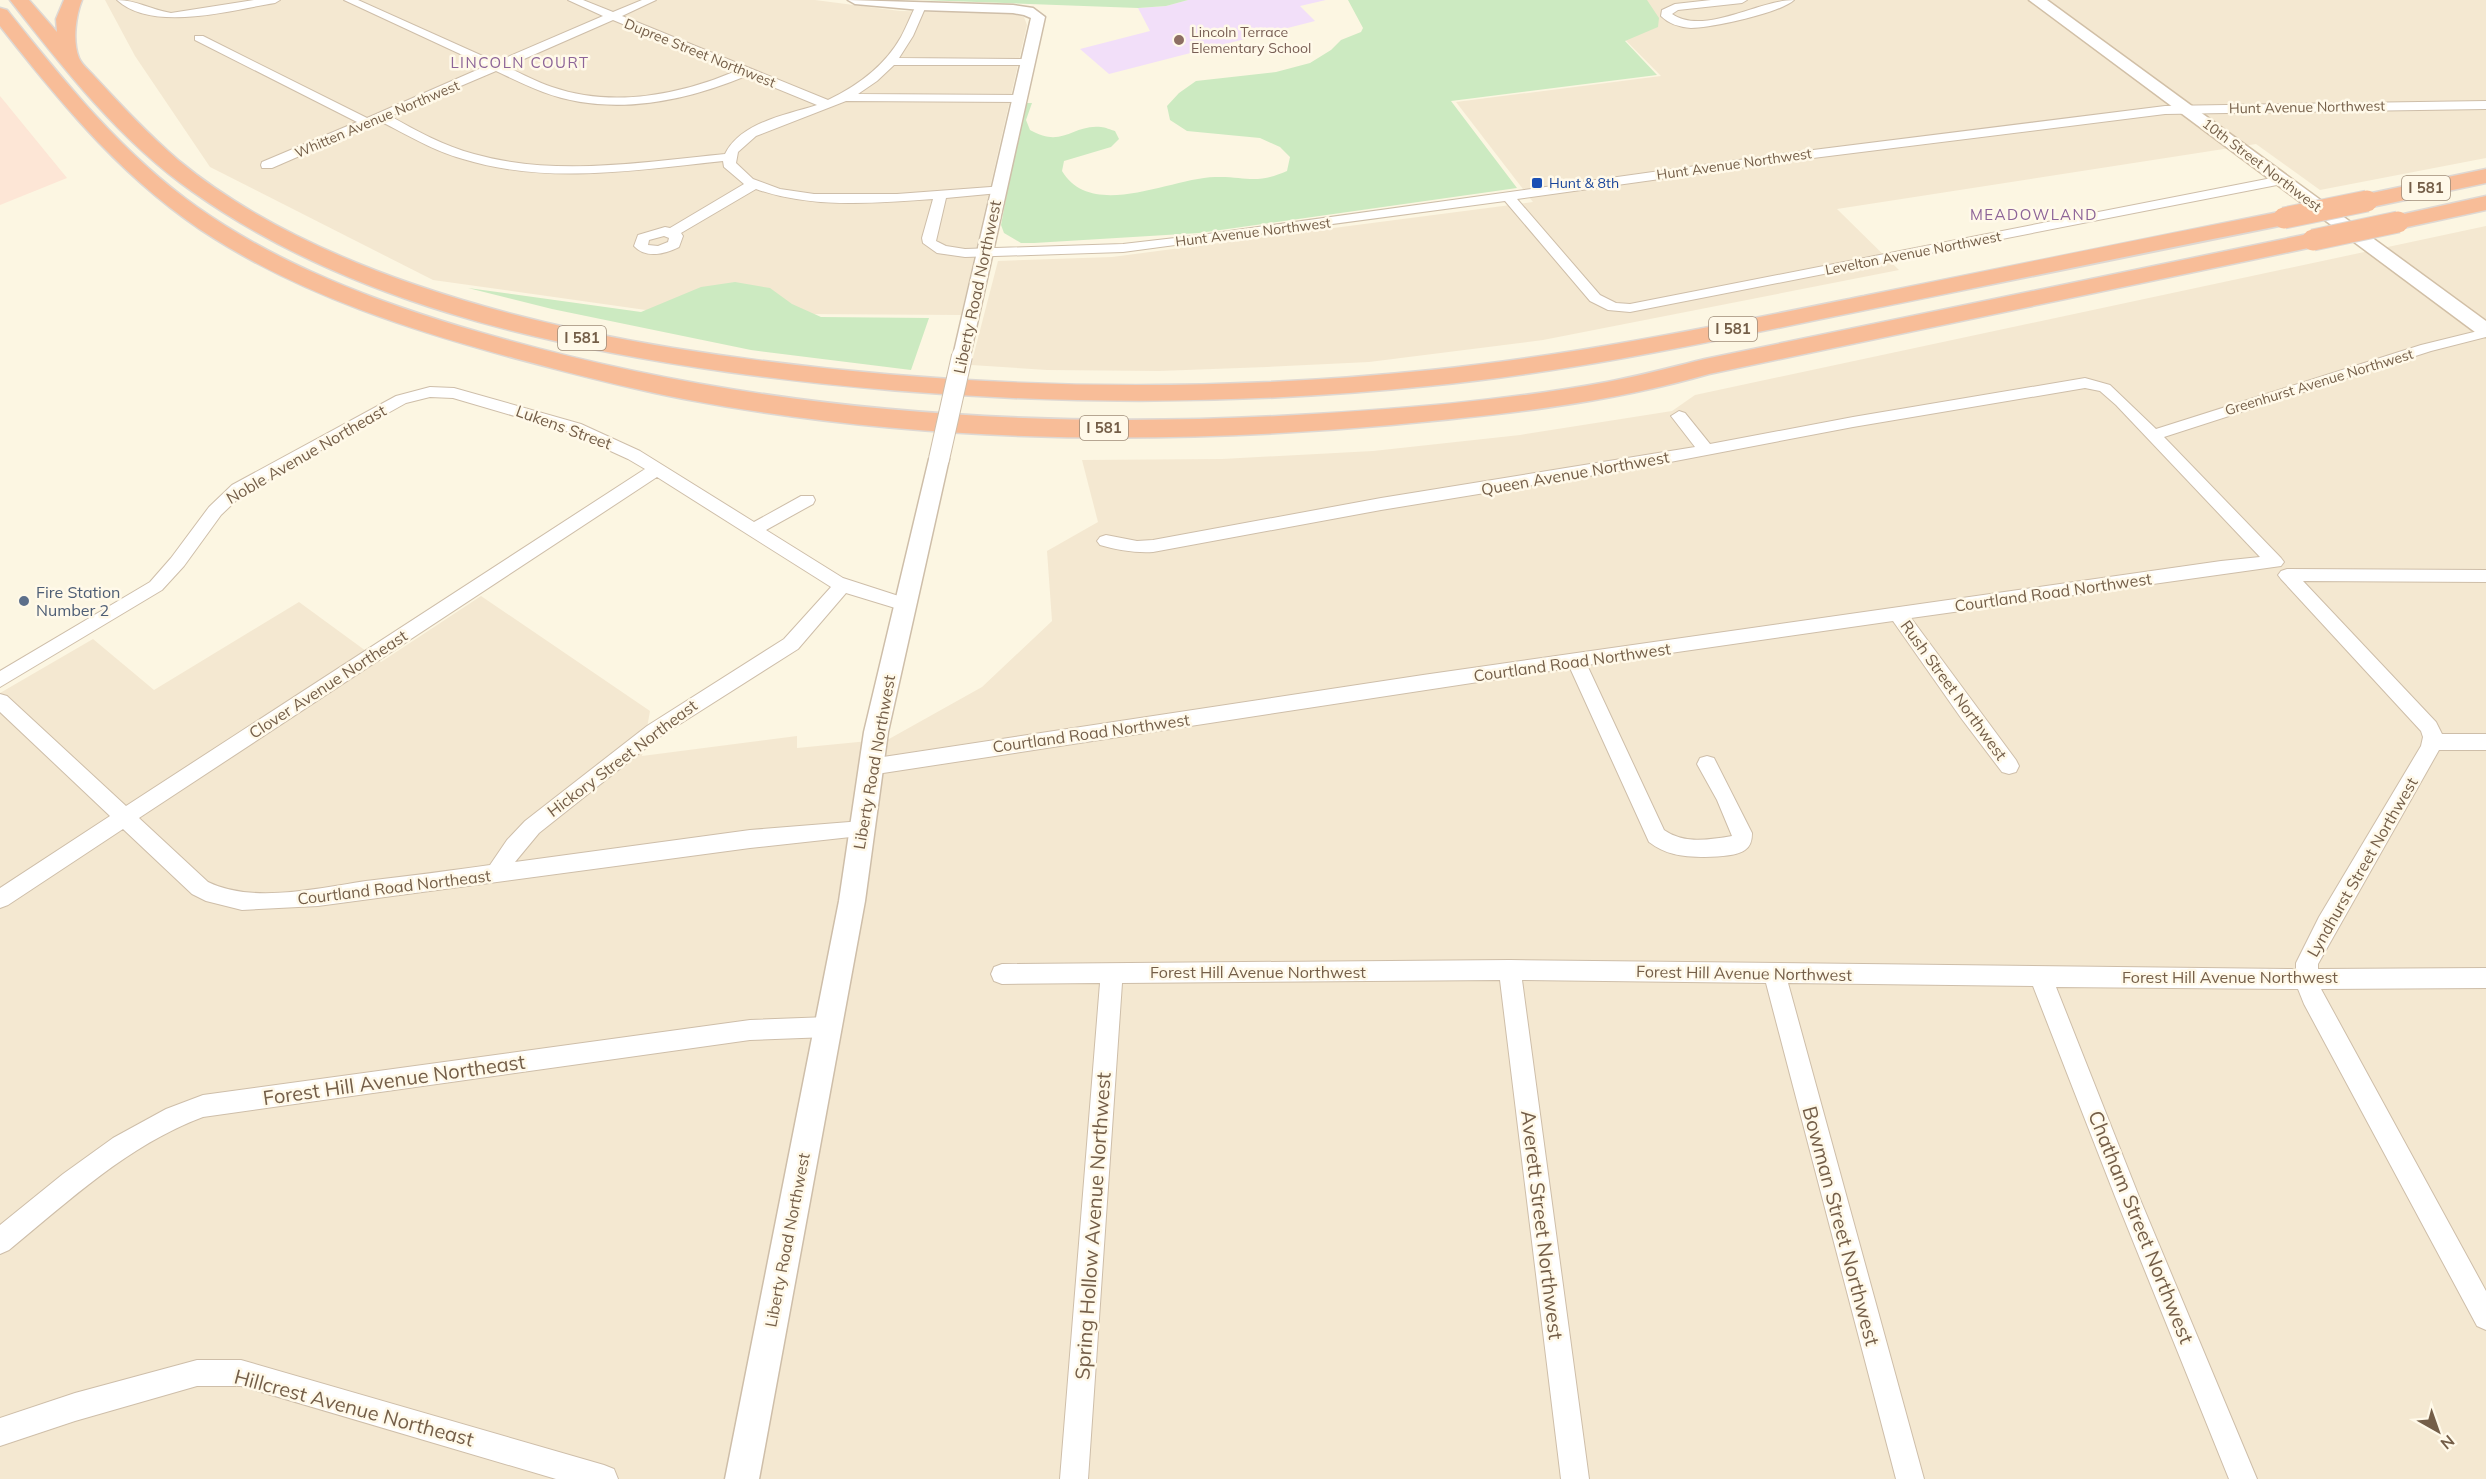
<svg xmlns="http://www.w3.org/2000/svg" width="2486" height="1479" viewBox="0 0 2486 1479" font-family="Mulish,sans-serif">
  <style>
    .residential { fill: #f4e8d1 }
    .commercial { fill: #fde6d6 }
    .education { fill: #f2dff9 }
    .green { fill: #cceac1 }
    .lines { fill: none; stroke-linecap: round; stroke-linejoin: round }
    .minor-casing { stroke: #cebea9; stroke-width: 2 }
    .tertiary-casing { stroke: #cebea9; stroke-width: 3 }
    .secondary-casing { stroke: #d1bfa6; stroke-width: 3 }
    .motorway-casing { stroke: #ded8d3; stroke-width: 3 }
    .minor { fill: #fff; fill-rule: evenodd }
    .tertiary { fill: #fff; fill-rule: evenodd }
    .secondary { fill: #fff; fill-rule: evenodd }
    .motorway { fill: #f8bd98; fill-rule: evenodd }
    .tertiary-bridge-casing { stroke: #cebea9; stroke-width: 22; stroke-linecap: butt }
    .motorway-bridge-casing { stroke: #ded8d3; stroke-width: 23; stroke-linecap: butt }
    .tertiary-bridge { stroke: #fff; stroke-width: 20 }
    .motorway-bridge { stroke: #f8bd98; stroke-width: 21 }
    .education-dot { fill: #8d6e63; stroke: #fff9e9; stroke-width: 2 }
    .transit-dot { fill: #1a4fb4; stroke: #fff9e9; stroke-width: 2 }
    .service-dot { fill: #5c6f8a; stroke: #fff9e9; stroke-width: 2 }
    .labels { text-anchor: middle; stroke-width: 5; stroke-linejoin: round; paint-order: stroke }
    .far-education-label { font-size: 14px; fill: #785e54; stroke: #fff9e9; text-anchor: start }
    .far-street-label { font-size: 14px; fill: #745e48; stroke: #fff9e9 }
    .far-transit-label { font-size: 14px; fill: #164399; stroke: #fff9e9; text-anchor: start }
    .far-neighbourhood-label { font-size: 15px; letter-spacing: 1.5px; fill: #8d6498; stroke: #fff9e9 }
    .shield { fill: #fff9e9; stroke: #9e8c78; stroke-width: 1.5 }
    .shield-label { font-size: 15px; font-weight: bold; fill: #745e48 }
    .street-label { font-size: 16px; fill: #745e48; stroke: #fff9e9 }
    .service-label { font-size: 16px; fill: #4e5e75; stroke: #fff9e9; text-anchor: start }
    .near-street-label { font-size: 20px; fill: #745e48; stroke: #fff9e9 }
  </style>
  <rect width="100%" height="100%" fill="#fcf6e2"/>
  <!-- residential -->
  <g class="residential">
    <polygon points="105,0 815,0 900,11 1011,13 1024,17 1027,25 961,315 667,313 433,280 210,167 135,56"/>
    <polygon points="1586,0 2486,0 2486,158 2320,190 2256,144 1837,209 1899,270 1543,340 1369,362 1267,367 1159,371 1047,370 971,365 998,261 1112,257 1533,202 1456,102 1661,76"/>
    <polygon points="2486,226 2486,1479 0,1479 0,693 93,639 154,690 299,602 381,662 481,596 650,711 642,756 797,736 797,748 889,739 982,687 1052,621 1047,551 1098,522 1082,460 1222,459 1373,451 1520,435 1672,411 1695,395"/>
  </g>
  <!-- commercial -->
  <polygon class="commercial" points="0,96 67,178 0,205"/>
  <!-- education -->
  <polygon class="education" points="1188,0 1326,0 1300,6 1315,21 1109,74 1080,49 1150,31 1138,8 1166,6"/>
  <!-- green -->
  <g class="green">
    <polygon points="922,0 1188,0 1166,6 1138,8"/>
    <path d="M1348,0h299l12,18 -1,9 -33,14 32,34 -206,26 66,87 -318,45 -165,10h-13l-17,-10 -3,-8 23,-122h8l-6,17 4,10c33,19 42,-6 71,-3 4,0 10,3 14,4l4,8 -8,8 -47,14 -2,10c30,50 109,7 153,6 31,-1 40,8 72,-6l3,-14 -10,-10 -20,-9 -73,-7 -17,-11 -3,-14 12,-13 17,-12 80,-9 34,-9 21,-13 10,-10 20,-8 2,-4z"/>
    <polygon points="735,282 770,288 792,304 821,317 929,318 911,370 751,350 552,309 468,288 641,312 701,287"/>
  </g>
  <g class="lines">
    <defs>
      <g id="minor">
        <path d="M117,0c19,0 35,10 54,13l83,-13h26l-5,3c-44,7 -122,30 -158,-3z"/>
        <path d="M344,0h14l138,62 107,-46 -35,-16h15l30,12 29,-12h14l-34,16 206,84c29,-14 56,-33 73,-63 6,-11 10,-23 16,-33h8l1,2 -13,30 -14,22 128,1 6,3 -6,3h-133l-17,16 -19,13 160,1 6,4 -2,3 -176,-1 -90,35 -18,16 -2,11 17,16 27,10 34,5h83l107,-8 2,3 -2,3 -5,1 -53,5 -10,43 10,5 19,3 158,-5 78,-9 588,-82 376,-47 321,-5v8l-321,5 -376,47 -272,38 83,96 16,8 14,1 652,-128 7,4 -7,4 -652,128 -22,-2 -18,-9 -85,-100 -382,51 -158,5 -28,-4 -14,-10 -1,-5 11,-39c-59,4 -121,10 -177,-10l-75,44 2,3 -4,11c-14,7 -33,12 -45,-1l4,-11 27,-8 5,1 74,-44 -20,-17 -1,-6c-86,9 -175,24 -260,-2 -29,-8 -56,-24 -83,-38l-108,47h-10l-1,-3 1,-3 95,-40 -162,-82v-4h8l164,82 119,-52zM613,20l123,51c-56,24 -124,37 -184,16 -16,-5 -31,-14 -46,-20zM496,71c15,7 31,15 47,21 66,25 140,10 203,-16l71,29c-31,10 -76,17 -92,49 -83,8 -169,23 -251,0 -30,-8 -57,-23 -84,-38zM664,236l5,2 -1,4 -10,4 -10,-1 1,-5z"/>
        <path d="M1711,0h36l-5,3 -64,7 -6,4c32,22 87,-14 122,-14 -14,13 -82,28 -103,28 -12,-1 -22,-4 -30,-12l1,-6 13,-6z"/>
        <path d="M2486,329v8l-55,14 -267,86 117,121 3,4 -3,4 -370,52 105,142 3,6 -3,6 -7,2 -7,-2 -41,-54 -68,-97 -306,44 77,165c20,14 44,10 68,6l-15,-36 -20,-36 3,-6 7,-2 7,2 38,75c0,6 -1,13 -7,17 -12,9 -56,8 -71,4 -9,-2 -17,-6 -25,-12l-79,-174 -700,107 -7,-2 -3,-6 3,-6 7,-2 553,-84 798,-114 39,-4 -144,-152 -16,-14 -15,-3 -232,39 -209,40 -263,43 -228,42c-18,1 -36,-2 -53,-7l-3,-4 3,-4 6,-2 31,6 16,-1 228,-42 314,-51 -24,-31 8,-5 6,2 25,31 143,-27 232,-39 25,7 46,44 265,-84z"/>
        <path d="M430,387l24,1 127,36 59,27 114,71 47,-26h12l2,4 -2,4 -47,26 77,48 68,22 3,5 -3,5 -6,1 -59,-18 -48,56 -137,87 -122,97 -24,29 235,-32 112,-9 7,2 3,6 -3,6 -119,13 -432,58 -76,4 -36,-9 -14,-7 -69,-65 -115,76 -8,3v-20l110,-72 -110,-104v-18l7,2 119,110 519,-337 -17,-10 -59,-27 -116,-34 -23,-1 -24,6 -162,90 -23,22 -37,51 -22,24 -162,97v-16l150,-89 21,-24 38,-51 23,-22 164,-89zM657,477l174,110 -47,52 -137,87 -122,95 -18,19 -17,25c-41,6 -82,11 -124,16 -47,7 -114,23 -158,1l-69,-64z"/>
        <polygon points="2287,569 2486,570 2486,582 2303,581 2436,722 2442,734 2486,734 2486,750 2439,750 2318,964 2318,969 2486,968 2486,988 2321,989 2486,1291 2486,1330 2477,1326 2304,1004 2298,989 2056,987 2140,1199 2257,1479 2229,1479 2116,1199 2033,986 1788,983 1924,1479 1896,1479 1766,983 1522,980 1589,1479 1561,1479 1500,980 1122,983 1088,1479 1060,1479 1100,983 1002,984 994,981 991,974 994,967 1002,964 1510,960 2296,969 2296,963 2319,917 2421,746 2423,737 2421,731 2281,579 2278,575 2281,571"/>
        <path d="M828,1017l8,3 3,7 -3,7 -8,3 -78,3 -547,77c-75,28 -133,83 -194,133l-9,4v-29l63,-51 50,-36 53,-29 37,-14 547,-75z"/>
        <polygon points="197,1360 241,1360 604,1465 614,1469 618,1479 556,1479 241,1386 197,1386 75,1421 0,1446 0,1418 75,1393"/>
      </g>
      <g id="tertiary">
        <polygon points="848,0 1013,5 1033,8 1045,17 969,360 955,360 953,356 1031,18 1024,15 1013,13 921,10 855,4"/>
        <polygon points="939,453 946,454 949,459 888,732 865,901 759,1479 725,1479 839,901 864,732 929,459 932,454"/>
      </g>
      <polygon id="secondary" points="2029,0 2047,0 2486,321 2486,337 2479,335"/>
      <g id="motorway">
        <path d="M10,0h19l28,32 -1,-13 8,-19h18c-6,15 -10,41 -3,58 3,7 10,12 15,18 27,29 54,58 84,84 129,107 332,161 495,188 250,40 506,48 758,22 146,-15 290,-45 433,-74 140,-29 280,-58 420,-85l8,2 3,5 -3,5 -8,2c-154,30 -308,63 -463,94 -130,27 -261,54 -393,67 -234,24 -468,18 -700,-14 -185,-26 -381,-71 -535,-180 -72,-50 -130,-124 -183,-192z"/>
        <path d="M0,8l7,2c57,71 115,144 190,197 92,65 202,103 310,133 258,72 524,90 790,75 103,-6 208,-14 310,-33 33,-6 65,-15 98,-23l608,-126 8,2 4,5 -4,5 -8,2 -604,127c-104,30 -210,41 -318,51 -235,21 -475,18 -707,-26 -57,-11 -114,-26 -170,-41 -103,-28 -208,-62 -299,-119 -88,-55 -152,-133 -215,-213z"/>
        <polygon points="2486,169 2486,183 2367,208 2359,206 2356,201 2359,196 2367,194"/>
        <polygon points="2486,196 2486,210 2398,229 2390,227 2387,222 2390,217"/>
      </g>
    </defs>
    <!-- minor casing -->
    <use href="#minor" class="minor-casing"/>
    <!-- tertiary casing -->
    <use href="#tertiary" class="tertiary-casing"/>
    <!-- secondary casing -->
    <use href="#secondary" class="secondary-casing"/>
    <!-- motorway casing -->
    <use href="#motorway" class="motorway-casing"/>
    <!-- minor -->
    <use href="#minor" class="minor"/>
    <!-- tertiary -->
    <use href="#tertiary" class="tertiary"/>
    <!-- secondary -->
    <use href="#secondary" class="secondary"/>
    <!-- motorway -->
    <use href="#motorway" class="motorway"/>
    <defs>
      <polyline id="tertiary-bridge" points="939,459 962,356"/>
      <g id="motorway-bridge">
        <polyline points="2284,218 2367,201"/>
        <polyline points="2313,240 2398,222"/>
      </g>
    </defs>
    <!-- tertiary-bridge casing -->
    <use href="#tertiary-bridge" class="tertiary-bridge-casing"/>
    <!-- motorway-bridge casing -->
    <use href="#motorway-bridge" class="motorway-bridge-casing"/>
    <!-- tertiary-bridge -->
    <use href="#tertiary-bridge" class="tertiary-bridge"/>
    <!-- motorway-bridge -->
    <use href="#motorway-bridge" class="motorway-bridge"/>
  </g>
  <!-- markers -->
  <circle class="education-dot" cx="1179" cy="40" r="6"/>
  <rect class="transit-dot" x="1531" y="177" width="12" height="12" rx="3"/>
  <circle class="service-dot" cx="24" cy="601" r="6"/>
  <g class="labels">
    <!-- far-education labels -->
    <g class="far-education-label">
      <text x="1191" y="37">Lincoln Terrace<tspan x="1191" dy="16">Elementary School</tspan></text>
    </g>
    <!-- far-street labels -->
    <g class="far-street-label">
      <text transform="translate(700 53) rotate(22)" y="5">Dupree Street Northwest</text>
      <text transform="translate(2307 107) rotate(-1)" y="5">Hunt Avenue Northwest</text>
      <text transform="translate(377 119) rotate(-23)" y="5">Whitten Avenue Northwest</text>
      <text transform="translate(1734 164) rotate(-8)" y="5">Hunt Avenue Northwest</text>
      <text transform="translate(2262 165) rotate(37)" y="5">10th Street Northwest</text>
      <text transform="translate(1253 232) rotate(-7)" y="5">Hunt Avenue Northwest</text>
      <text transform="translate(1913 253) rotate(-11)" y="5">Levelton Avenue Northwest</text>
      <text transform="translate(2319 382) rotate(-17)" y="5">Greenhurst Avenue Northwest</text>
    </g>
    <!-- far-transit labels -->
    <g class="far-transit-label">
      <text x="1549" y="188">Hunt &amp; 8th</text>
    </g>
    <!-- far-neighbourhood labels -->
    <g class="far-neighbourhood-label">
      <text x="520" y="68">LINCOLN COURT</text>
      <text x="2034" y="220">MEADOWLAND</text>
    </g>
    <!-- shield labels -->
    <g class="shield">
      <rect x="2402" y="176" width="48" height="24" rx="4.5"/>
      <rect x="1709" y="317" width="48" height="24" rx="4.5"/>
      <rect x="558" y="326" width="48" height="24" rx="4.5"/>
      <rect x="1080" y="416" width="48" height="24" rx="4.5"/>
    </g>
    <g class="shield-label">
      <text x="2426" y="193">I 581</text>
      <text x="1733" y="334">I 581</text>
      <text x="582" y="343">I 581</text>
      <text x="1104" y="433">I 581</text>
    </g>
    <!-- street labels -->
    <g class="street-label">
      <text transform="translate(977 287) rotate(-78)" y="6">Liberty Road Northwest</text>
      <text transform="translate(564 427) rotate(20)" y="6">Lukens Street</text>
      <text transform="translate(306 454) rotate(-30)" y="6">Noble Avenue Northeast</text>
      <text transform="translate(1575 473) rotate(-10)" y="6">Queen Avenue Northwest</text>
      <text transform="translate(2053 592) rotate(-8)" y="6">Courtland Road Northwest</text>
      <text transform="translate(1572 662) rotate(-8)" y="6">Courtland Road Northwest</text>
      <text transform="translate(328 684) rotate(-33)" y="6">Clover Avenue Northeast</text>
      <text transform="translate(1954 690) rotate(54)" y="6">Rush Street Northwest</text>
      <text transform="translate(1091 733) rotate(-8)" y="6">Courtland Road Northwest</text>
      <text transform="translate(622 758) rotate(-37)" y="6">Hickory Street Northeast</text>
      <text transform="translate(874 762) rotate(-80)" y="6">Liberty Road Northwest</text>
      <text transform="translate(2362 867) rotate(-60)" y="6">Lyndhurst Street Northwest</text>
      <text transform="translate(394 887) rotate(-7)" y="6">Courtland Road Northeast</text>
      <text x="1258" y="978">Forest Hill Avenue Northwest</text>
      <text transform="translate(1744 973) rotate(1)" y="6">Forest Hill Avenue Northwest</text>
      <text x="2230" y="983">Forest Hill Avenue Northwest</text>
      <text transform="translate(787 1240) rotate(-79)" y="6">Liberty Road Northwest</text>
    </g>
    <!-- service labels -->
    <g class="service-label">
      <text x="36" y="598">Fire Station<tspan x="36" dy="18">Number 2</tspan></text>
    </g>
    <!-- near-street labels -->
    <g class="near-street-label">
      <text transform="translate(394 1080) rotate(-8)" y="7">Forest Hill Avenue Northeast</text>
      <text transform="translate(1542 1225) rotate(83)" y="7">Averett Street Northwest</text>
      <text transform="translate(1093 1226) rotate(-86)" y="7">Spring Hollow Avenue Northwest</text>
      <text transform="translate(1841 1226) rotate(75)" y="7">Bowman Street Northwest</text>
      <text transform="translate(2141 1227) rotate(68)" y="7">Chatham Street Northwest</text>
      <text transform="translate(354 1408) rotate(15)" y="7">Hillcrest Avenue Northeast</text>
    </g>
  </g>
  <!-- north arrow -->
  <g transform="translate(2438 1431) rotate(140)" stroke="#fff9e9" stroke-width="4.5" paint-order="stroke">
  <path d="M0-4.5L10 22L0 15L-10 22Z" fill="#745e48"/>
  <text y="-9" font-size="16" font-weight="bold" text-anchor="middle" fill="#745e48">N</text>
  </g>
</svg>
